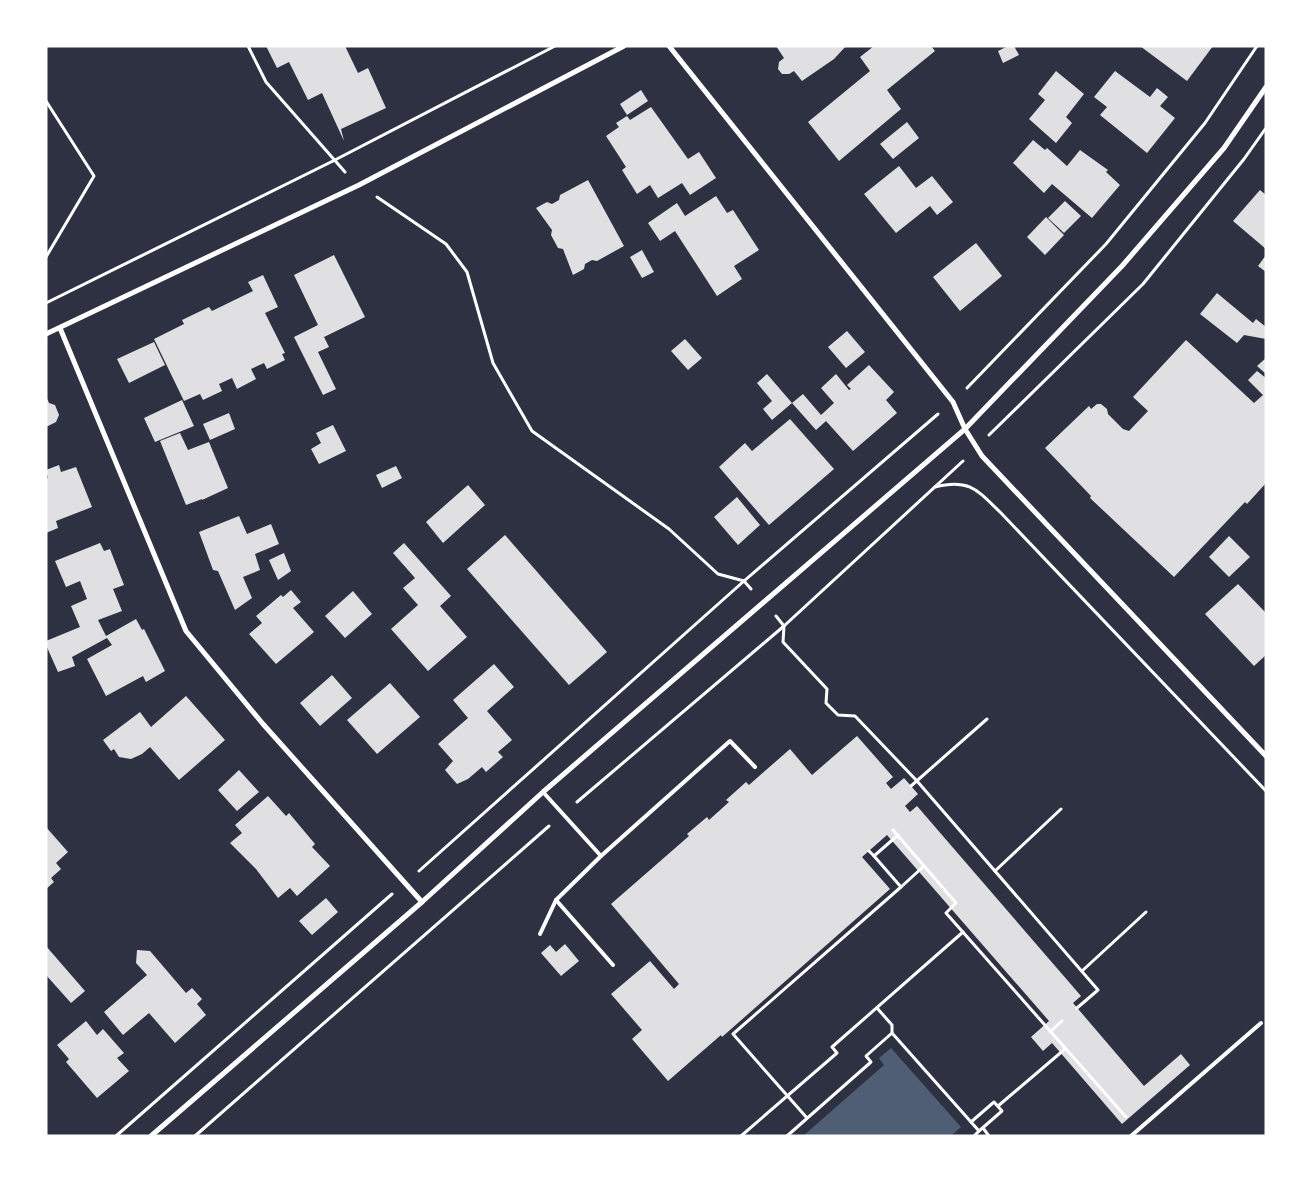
<svg xmlns="http://www.w3.org/2000/svg" width="1312" height="1182" viewBox="0 0 1312 1182" font-family="'Titillium Web',sans-serif">
  <style>
    .water { fill: #4f5d75 }
    .building { fill: #e0e0e3 }
    .lines { fill: none; stroke-linecap: round; stroke-linejoin: round }
    .path { stroke: #fff; stroke-width: 3 }
    .service { stroke: #fff; stroke-width: 4 }
    .minor { stroke: #fff; stroke-width: 5 }
  </style>
  <rect width="100%" height="100%" fill="#2d3142"/>
  <!-- water -->
  <polygon class="water" points="891,1048 961,1127 951,1136 803,1136 884,1065 879,1058"/>
  <!-- building -->
  <g class="building">
    <polygon points="266,46 345,46 358,73 368,68 386,108 341,129 344,141 322,93 308,100 289,62 277,68"/>
    <polygon points="776,46 846,46 834,59 802,81 794,71 789,74 782,74 778,69 779,62 784,58"/>
    <polygon points="874,46 931,46 935,51 887,90 901,109 839,161 808,122 870,71 860,57"/>
    <polygon points="1008,46 1014,46 1019,55 1003,63 998,51"/>
    <polygon points="1140,46 1213,46 1187,81"/>
    <polygon points="1056,71 1084,94 1066,117 1072,123 1056,143 1029,119 1045,100 1038,94"/>
    <polygon points="1115,71 1150,97 1157,88 1168,97 1160,106 1175,118 1147,153 1100,115 1107,107 1094,97"/>
    <polygon points="641,90 648,101 627,115 620,104"/>
    <polygon points="651,107 688,159 699,152 716,178 690,195 682,183 658,198 650,185 637,194 622,170 626,167 606,136 619,127 616,123 627,116 630,120"/>
    <polygon points="907,122 919,138 893,159 880,144"/>
    <polygon points="1033,140 1045,150 1047,148 1067,166 1080,150 1108,170 1106,172 1120,185 1092,218 1052,184 1044,193 1013,163"/>
    <polygon points="899,166 916,188 932,176 953,202 937,215 930,206 896,233 864,194"/>
    <polygon points="588,180 624,246 597,261 592,260 585,264 584,269 573,275 563,249 558,248 551,235 552,230 536,208 547,202 552,204 559,200 560,195"/>
    <polygon points="1260,190 1266,195 1266,249 1233,221"/>
    <polygon points="716,196 727,213 733,210 759,250 734,266 742,279 717,296 675,231 660,241 648,223 677,203 685,216"/>
    <polygon points="1065,201 1081,216 1064,233 1048,218"/>
    <polygon points="1046,217 1064,235 1045,255 1027,237"/>
    <polygon points="976,243 1002,276 960,311 933,277"/>
    <polygon points="642,250 654,272 642,278 630,257"/>
    <polygon points="334,255 365,317 324,337 329,347 318,352 336,389 323,395 294,337 318,325 294,275"/>
    <polygon points="1266,255 1266,272 1258,266"/>
    <polygon points="263,275 278,307 265,313 285,353 282,354 285,360 267,369 264,363 251,369 256,379 237,389 232,378 219,384 222,391 203,400 200,394 184,401 154,339 184,324 182,320 209,307 212,311 253,291 248,282"/>
    <polygon points="1217,293 1253,323 1256,319 1266,327 1266,339 1244,335 1237,343 1200,314"/>
    <polygon points="847,331 865,352 846,368 828,347"/>
    <polygon points="685,339 702,358 688,370 671,351"/>
    <polygon points="1186,340 1254,403 1263,395 1248,380 1257,371 1266,378 1266,483 1247,504 1245,502 1174,577 1090,498 1091,496 1045,448 1089,406 1091,409 1097,404 1101,404 1107,409 1108,414 1123,429 1129,431 1148,411 1133,397"/>
    <polygon points="154,342 165,365 129,383 117,359"/>
    <polygon points="1266,358 1266,374 1257,366"/>
    <polygon points="869,365 894,392 886,400 897,413 853,451 826,421 816,430 792,403 803,394 821,415 834,403 821,388 836,374 849,390 851,389 847,385"/>
    <polygon points="767,374 792,403 772,420 763,409 772,401 757,383"/>
    <polygon points="46,396 49,403 55,405 59,415 56,422 46,427"/>
    <polygon points="182,400 194,426 155,442 144,418"/>
    <polygon points="229,413 235,429 210,440 203,424"/>
    <polygon points="790,419 834,469 769,525 719,467 745,443 752,451"/>
    <polygon points="333,425 346,451 319,464 311,449 321,443 316,433"/>
    <polygon points="180,433 188,450 209,442 228,488 202,500 202,499 186,505 160,441"/>
    <polygon points="59,465 61,472 76,467 92,507 56,521 58,528 46,533 46,479 48,478 46,470"/>
    <polygon points="396,466 402,478 382,488 376,475"/>
    <polygon points="468,485 485,505 443,543 426,522"/>
    <polygon points="737,497 760,525 738,545 714,517"/>
    <polygon points="239,516 247,534 271,524 279,544 255,554 260,570 243,577 252,598 235,610 218,571 213,570 199,532"/>
    <polygon points="505,535 607,652 569,685 467,569"/>
    <polygon points="1229,536 1250,557 1229,577 1209,557"/>
    <polygon points="100,543 104,551 110,549 124,585 113,589 122,611 98,620 106,636 136,619 142,630 144,629 165,671 146,682 143,676 106,696 87,659 112,645 107,638 72,657 75,666 58,672 46,645 46,641 80,627 71,606 87,599 80,581 66,587 55,561"/>
    <polygon points="404,543 451,596 440,606 467,637 428,671 391,629 418,605 403,588 415,578 393,553"/>
    <polygon points="284,553 291,571 278,580 269,560"/>
    <polygon points="1238,584 1266,613 1266,655 1254,666 1205,614"/>
    <polygon points="291,590 301,602 293,608 314,632 276,664 249,634 262,623 256,616 281,595 283,597"/>
    <polygon points="353,591 372,614 345,638 325,616"/>
    <polygon points="494,664 514,687 487,711 512,740 498,752 503,757 486,772 482,767 468,779 457,784 445,770 453,761 438,744 468,718 453,700"/>
    <polygon points="332,675 352,698 320,726 300,703"/>
    <polygon points="390,683 420,717 377,754 347,720"/>
    <polygon points="186,696 225,740 179,780 150,747 142,754 131,759 119,757 114,749 111,751 103,740 140,712 151,727"/>
    <polygon points="857,736 893,777 886,783 891,789 904,778 918,794 905,806 910,812 917,806 1081,996 1073,1003 1144,1086 1181,1054 1190,1065 1122,1124 1052,1043 1043,1051 1031,1037 1049,1021 887,835 862,857 890,889 722,1037 721,1035 668,1081 632,1039 642,1030 611,994 650,961 674,989 679,984 611,904 689,836 687,834 707,817 709,820 729,802 726,800 746,782 749,785 790,749 812,775"/>
    <polygon points="239,770 259,792 237,811 218,790"/>
    <polygon points="268,796 286,816 289,813 315,844 312,847 330,866 297,896 290,888 278,898 256,869 230,843 242,833 235,825"/>
    <polygon points="46,827 68,852 56,863 61,869 51,878 54,882 46,889"/>
    <polygon points="326,898 338,912 312,935 299,921"/>
    <polygon points="565,944 579,961 561,976 541,953 550,945 556,952"/>
    <polygon points="46,946 85,991 71,1003 46,975"/>
    <polygon points="137,950 150,951 186,993 192,988 202,999 197,1004 206,1015 175,1043 149,1013 123,1035 104,1012 147,975 136,963"/>
    <polygon points="86,1021 97,1035 103,1029 124,1053 117,1058 129,1071 97,1098 66,1062 69,1059 57,1045"/>
  </g>
  <g class="lines">
    <!-- path -->
    <g class="path">
      <polyline points="248,46 266,82 345,172"/>
      <polyline points="46,101 94,176 46,257"/>
      <polyline points="377,197 446,244 467,272 493,363 532,431 669,529 718,574 744,581 751,589"/>
      <polyline points="46,303 333,161 555,46"/>
      <polyline points="967,388 1106,244 1205,123 1257,46"/>
      <polyline points="989,435 1143,284 1244,159 1266,128"/>
      <path d="M935,487c35,-9 43,4 66,26l265,278"/>
      <polyline points="776,616 784,626 783,642 827,689 826,703 838,715 855,716 917,781 1098,990 1077,1008"/>
      <polyline points="911,786 987,719"/>
      <polyline points="577,802 784,626 963,461"/>
      <polyline points="893,830 956,903 946,913 1126,1117"/>
      <polyline points="869,851 874,856"/>
      <polyline points="419,871 744,581 938,414"/>
      <polyline points="995,871 1061,809"/>
      <polyline points="901,887 924,866"/>
      <polyline points="1082,971 1146,912"/>
      <polyline points="877,1008 892,1025 892,1033"/>
      <polyline points="1050,1032 1062,1021"/>
      <polyline points="998,1106 1065,1049"/>
      <polyline points="807,1118 733,1034 901,887 874,856 898,835"/>
      <polyline points="971,1122 994,1102 1002,1111 979,1131"/>
      <polyline points="983,1128 989,1136"/>
      <polyline points="116,1136 392,894"/>
      <polyline points="195,1136 549,826"/>
      <polyline points="741,1136 837,1053 832,1047 963,932"/>
      <polyline points="787,1136 871,1062 866,1056 892,1033 979,1131 974,1136"/>
    </g>
    <!-- service -->
    <g class="service">
      <polyline points="543,792 601,856"/>
      <polyline points="540,934 556,900"/>
      <polyline points="613,965 556,900 601,856 730,741 755,767"/>
      <polyline points="1131,1136 1261,1023"/>
    </g>
    <!-- minor -->
    <g class="minor">
      <polyline points="669,46 953,402 965,429 982,456 1266,756"/>
      <polyline points="60,328 186,631 263,724 422,902"/>
      <polyline points="46,334 359,185 624,46"/>
      <polyline points="151,1136 422,902 543,792 965,429 1122,266 1224,148 1266,87"/>
    </g>
  </g>
  <!-- border -->
  <rect width="1312" height="1182" fill="none" stroke="#ffffff" stroke-width="95"/>
</svg>
